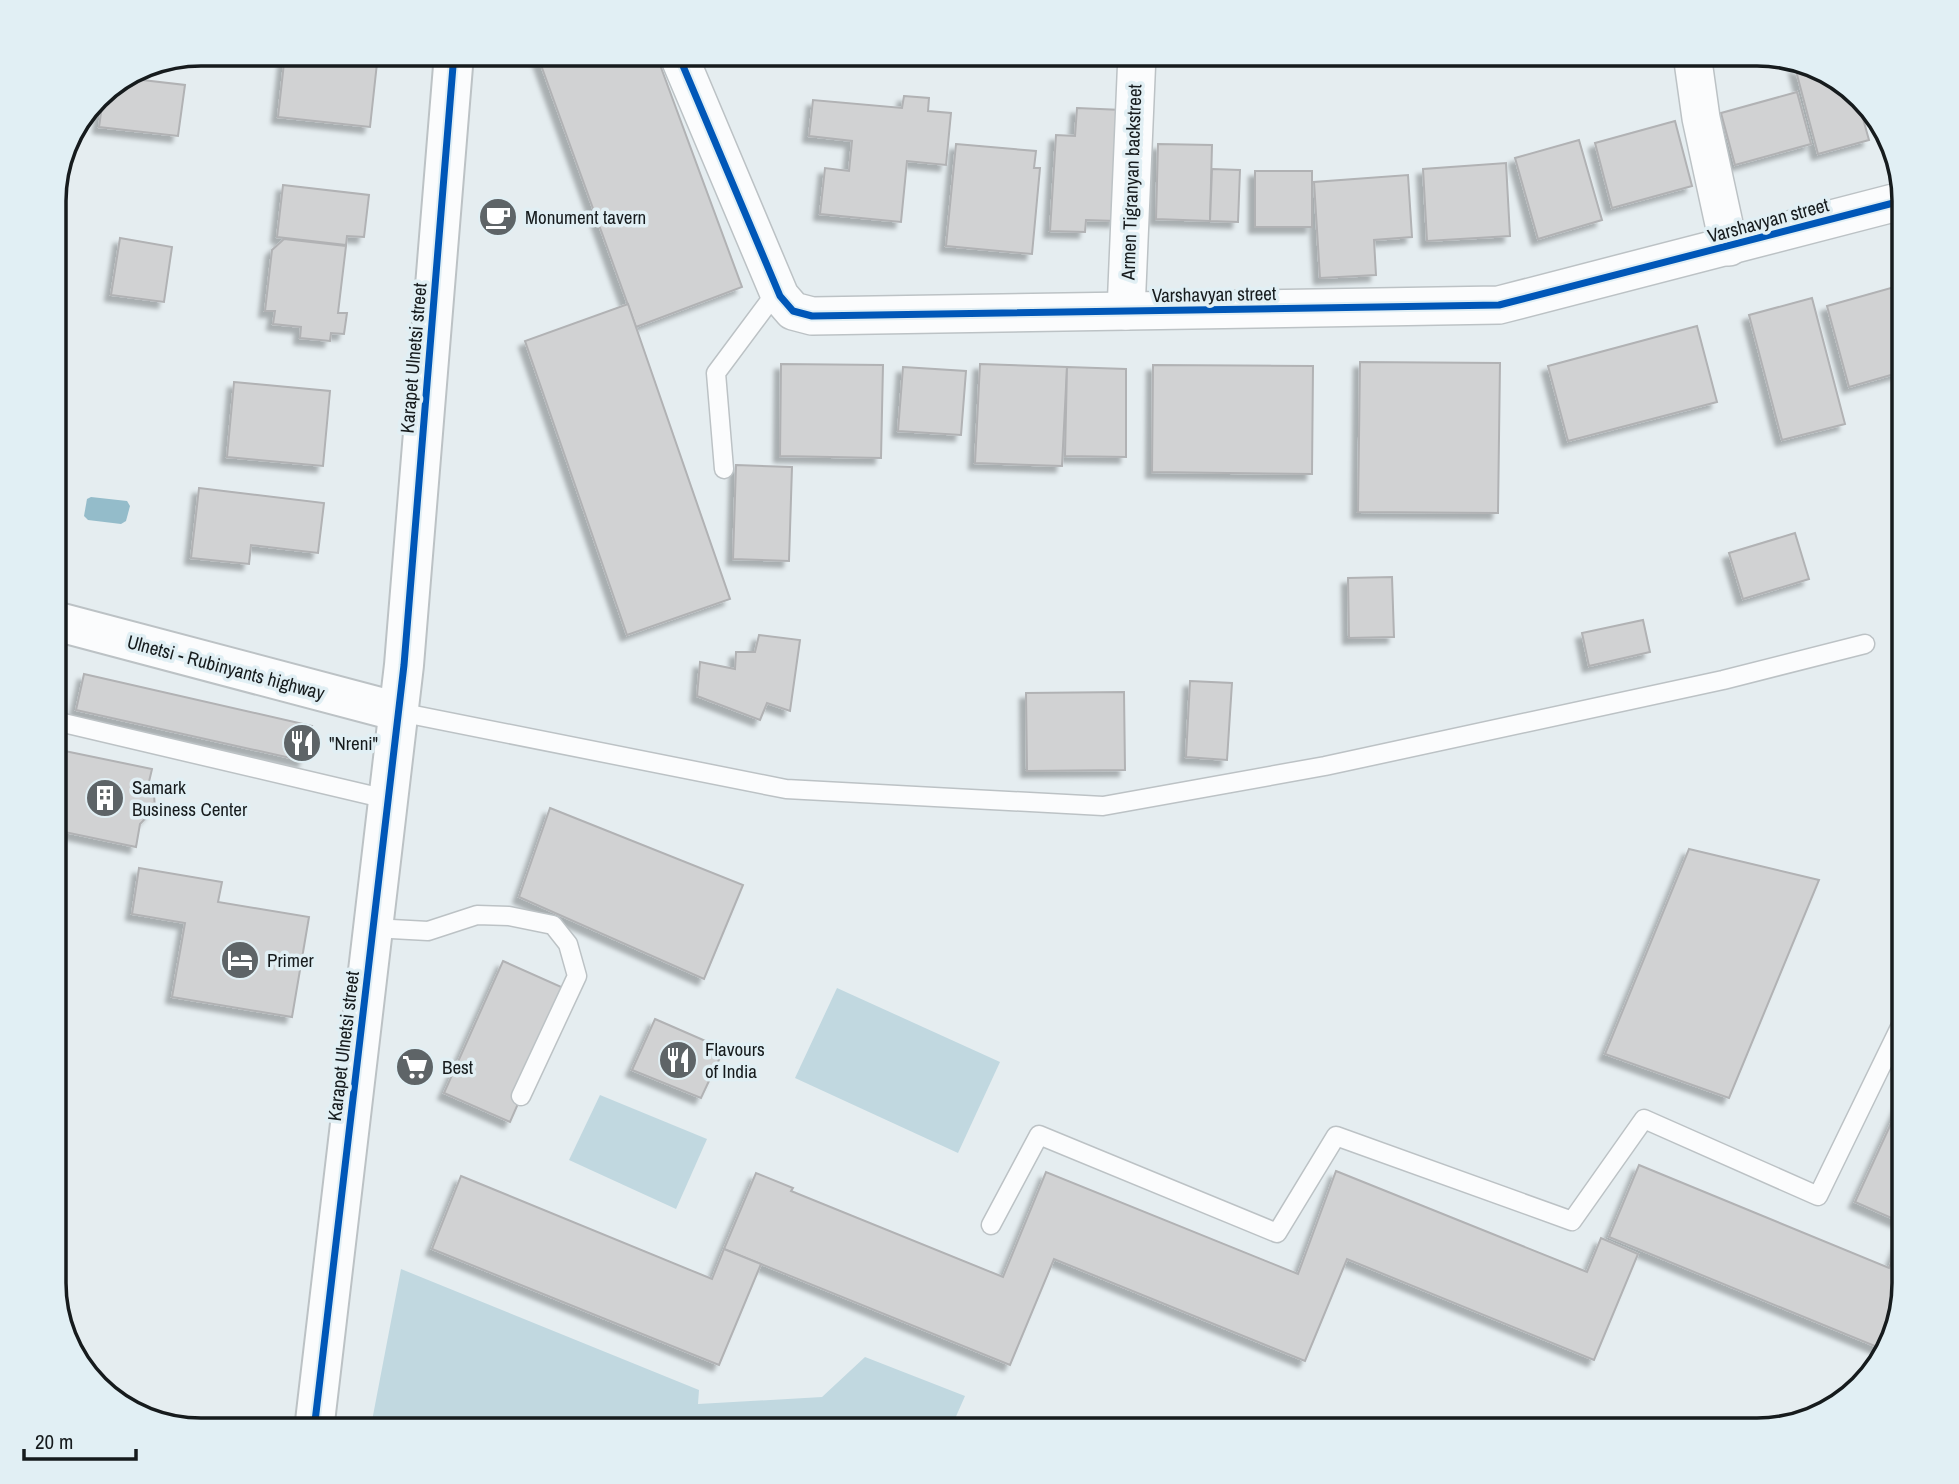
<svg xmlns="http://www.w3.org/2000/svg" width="1959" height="1484" viewBox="0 0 1959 1484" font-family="'Archivo Narrow',sans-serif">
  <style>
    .green { fill: #c1d8e0 }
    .water { fill: #94bcca }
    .building { fill: #d1d2d3; stroke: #b1b2b4; stroke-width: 2; filter: url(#shadow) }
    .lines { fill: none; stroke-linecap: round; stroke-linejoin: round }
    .service-casing { stroke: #bcc2c5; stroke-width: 21 }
    .minor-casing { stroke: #bcc2c5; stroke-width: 40 }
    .tertiary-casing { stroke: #bcc2c5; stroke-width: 42 }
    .service { stroke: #fbfcfd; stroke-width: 18 }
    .minor { stroke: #fbfcfd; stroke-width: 37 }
    .tertiary { stroke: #fbfcfd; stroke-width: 38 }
    .cycleway-casing { stroke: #e1eff4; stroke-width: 11 }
    .cycleway { stroke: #0057b8; stroke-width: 7 }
    .labels { text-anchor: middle; stroke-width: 7; stroke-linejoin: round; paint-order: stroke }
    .street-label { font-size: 19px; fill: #161b1d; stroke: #e1eff4 }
    .poi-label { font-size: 19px; fill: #161b1d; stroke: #e1eff4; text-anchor: start }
    .rim { fill: none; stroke: #161b1d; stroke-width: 3.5 }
  </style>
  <defs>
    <filter id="shadow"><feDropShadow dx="-6" dy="6" stdDeviation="2" flood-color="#0004"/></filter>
  </defs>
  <rect width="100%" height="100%" fill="#e5edf0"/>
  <!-- green -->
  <g class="green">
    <polygon points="837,988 1000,1062 958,1153 795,1078"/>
    <polygon points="600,1095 707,1139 676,1209 569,1160"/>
    <polygon points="401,1269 699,1390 698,1404 822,1397 865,1357 965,1396 954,1421 371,1426"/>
  </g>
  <!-- water -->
  <polygon class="water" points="91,497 127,501 130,506 126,521 121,524 88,520 84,516 87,499"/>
  <!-- building -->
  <g class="building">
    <polygon points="285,54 378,54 370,127 278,117"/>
    <polygon points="537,54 656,54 742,287 636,327"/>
    <polygon points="1795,67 1847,85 1857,97 1869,140 1818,154"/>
    <polygon points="125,78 185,85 178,136 99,127 104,91"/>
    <polygon points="1797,92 1811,144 1735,165 1721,113"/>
    <polygon points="904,96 929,98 928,111 951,113 946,165 907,161 901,222 820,214 825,168 849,171 852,141 809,136 813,100 902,108"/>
    <polygon points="1077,108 1122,110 1116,221 1086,220 1085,232 1050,231 1056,135 1075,136"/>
    <polygon points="1675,121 1692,186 1612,208 1595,143"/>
    <polygon points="1579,140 1602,220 1538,239 1515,158"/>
    <polygon points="956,144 1036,151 1034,168 1040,168 1032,254 946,246"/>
    <polygon points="1158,144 1212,145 1210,221 1156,219"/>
    <polygon points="1506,163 1510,236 1427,241 1423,169"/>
    <polygon points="1212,169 1240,170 1238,222 1210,221"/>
    <rect x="1255" y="171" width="57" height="56"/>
    <polygon points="1408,175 1412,237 1374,240 1376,275 1320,278 1314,182"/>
    <polygon points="283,185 369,195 364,237 347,236 346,245 277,237"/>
    <polygon points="120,238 172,247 164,302 111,295"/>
    <polygon points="284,239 346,246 338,313 347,313 344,334 331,333 330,341 300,338 301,327 273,324 275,311 265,311 272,250"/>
    <polygon points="1905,284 1905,371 1849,387 1827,306"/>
    <polygon points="1812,298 1845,424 1782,440 1749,315"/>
    <polygon points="628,304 730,599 627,635 525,341"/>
    <polygon points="1697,326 1717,402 1568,441 1548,366"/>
    <polygon points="1360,362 1500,363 1498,513 1358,512"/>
    <polygon points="781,364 883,365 881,458 780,456"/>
    <polygon points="980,364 1067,367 1062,466 975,463"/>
    <polygon points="1153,365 1313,366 1312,474 1152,472"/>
    <polygon points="903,367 966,371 961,435 898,431"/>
    <polygon points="1067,367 1126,369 1126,457 1065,456"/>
    <polygon points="234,382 330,391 323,466 227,457"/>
    <polygon points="736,465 792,467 789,561 733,559"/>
    <polygon points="199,488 324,503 318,553 251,545 249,564 191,558"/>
    <polygon points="1795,533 1809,579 1743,599 1729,553"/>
    <polygon points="1392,577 1394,637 1349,638 1348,578"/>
    <polygon points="1643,620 1650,652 1589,666 1582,633"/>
    <polygon points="759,635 800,640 790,711 767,703 760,720 697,696 700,662 735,669 736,652 755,652"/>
    <polygon points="84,674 312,726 304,761 76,710"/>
    <polygon points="1190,681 1232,683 1227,760 1186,757"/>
    <polygon points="1124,692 1125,770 1027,771 1026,693"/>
    <polygon points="55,749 152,769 148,786 154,795 155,808 140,824 136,847 55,830"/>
    <polygon points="550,808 743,885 704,979 519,897"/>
    <polygon points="1689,849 1819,880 1729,1098 1605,1054"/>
    <polygon points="139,868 222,882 218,902 309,917 292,1017 172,997 185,923 132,914"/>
    <polygon points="503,961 568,990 510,1122 444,1093"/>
    <polygon points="655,1019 724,1049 701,1098 632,1070"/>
    <polygon points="1905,1093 1905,1224 1855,1202"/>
    <polygon points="1639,1165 1889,1268 1905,1229 1905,1283 1882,1349 1609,1237"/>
    <polygon points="1336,1171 1587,1272 1601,1238 1638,1254 1594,1360 1347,1259 1305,1361 1054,1259 1010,1365 724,1249 756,1173 793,1188 791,1191 1003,1277 1046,1172 1298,1274"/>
    <polygon points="461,1176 712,1279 724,1249 761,1264 719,1365 432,1249"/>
  </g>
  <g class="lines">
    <defs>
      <g id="service">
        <polyline points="724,469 716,373 777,291"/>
        <polyline points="399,712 786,789 1103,806 1325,766 1723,680 1865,644"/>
        <polyline points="55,721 378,797"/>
        <polyline points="373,928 428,931 477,915 509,916 553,925 568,944 577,976 521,1096"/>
        <polyline points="991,1225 1039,1135 1277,1233 1336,1136 1572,1221 1644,1119 1818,1196 1905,1017"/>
      </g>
      <g id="minor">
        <polyline points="678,54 780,296 793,311 812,316 1499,305 1905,200"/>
        <polyline points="1692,54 1701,118 1729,247"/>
        <polyline points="1126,311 1137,54"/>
      </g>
      <g id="tertiary">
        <polyline points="55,621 399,712"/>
        <polyline points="314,1430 404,665 454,54"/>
      </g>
    </defs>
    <!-- service casing -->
    <use href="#service" class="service-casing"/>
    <!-- minor casing -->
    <use href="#minor" class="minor-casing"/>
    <!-- tertiary casing -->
    <use href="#tertiary" class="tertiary-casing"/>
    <!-- service -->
    <use href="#service" class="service"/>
    <!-- minor -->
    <use href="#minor" class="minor"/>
    <!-- tertiary -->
    <use href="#tertiary" class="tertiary"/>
    <defs>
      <g id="cycleway">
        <polyline points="678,54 780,296 793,311 812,316 1499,305 1905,200"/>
        <polyline points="314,1430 404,665 454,54"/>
      </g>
    </defs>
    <!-- cycleway casing -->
    <use href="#cycleway" class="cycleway-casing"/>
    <!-- cycleway -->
    <use href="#cycleway" class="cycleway"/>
  </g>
  <!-- icons -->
  <defs>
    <symbol id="cafe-disc" viewBox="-11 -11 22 22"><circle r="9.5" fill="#5e6467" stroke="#e1eff4"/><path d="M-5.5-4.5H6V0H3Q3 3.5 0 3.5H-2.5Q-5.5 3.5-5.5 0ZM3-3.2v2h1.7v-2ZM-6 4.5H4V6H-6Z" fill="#fff"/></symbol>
    <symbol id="restaurant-disc" viewBox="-11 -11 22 22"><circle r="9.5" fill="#5e6467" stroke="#e1eff4"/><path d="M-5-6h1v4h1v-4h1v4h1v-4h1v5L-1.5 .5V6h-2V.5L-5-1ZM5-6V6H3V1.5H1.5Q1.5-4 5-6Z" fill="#fff"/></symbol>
    <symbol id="building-disc" viewBox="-11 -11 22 22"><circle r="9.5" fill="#5e6467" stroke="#e1eff4"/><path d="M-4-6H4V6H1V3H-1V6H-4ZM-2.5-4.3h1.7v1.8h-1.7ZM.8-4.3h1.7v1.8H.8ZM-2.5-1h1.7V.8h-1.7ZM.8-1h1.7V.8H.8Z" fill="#fff"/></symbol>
    <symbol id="hotel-disc" viewBox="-11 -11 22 22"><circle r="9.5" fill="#5e6467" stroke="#e1eff4"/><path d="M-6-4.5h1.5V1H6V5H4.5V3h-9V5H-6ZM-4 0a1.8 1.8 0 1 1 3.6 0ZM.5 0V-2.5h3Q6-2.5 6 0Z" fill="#fff"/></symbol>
    <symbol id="supermarket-disc" viewBox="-11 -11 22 22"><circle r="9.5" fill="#5e6467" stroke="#e1eff4"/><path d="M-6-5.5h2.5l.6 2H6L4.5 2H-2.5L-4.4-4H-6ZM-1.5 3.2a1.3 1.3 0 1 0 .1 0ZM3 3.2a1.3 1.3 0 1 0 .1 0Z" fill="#fff"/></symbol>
  </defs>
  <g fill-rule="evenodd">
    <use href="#cafe-disc" x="476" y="195" width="44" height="44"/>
    <use href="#restaurant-disc" x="280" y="721" width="44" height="44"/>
    <use href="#building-disc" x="83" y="776" width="44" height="44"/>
    <use href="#hotel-disc" x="218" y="938" width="44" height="44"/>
    <use href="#restaurant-disc" x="656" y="1038" width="44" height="44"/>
    <use href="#supermarket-disc" x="393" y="1045" width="44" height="44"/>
  </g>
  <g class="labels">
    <!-- street labels -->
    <g class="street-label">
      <text transform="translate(1131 182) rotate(-88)" y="7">Armen Tigranyan backstreet</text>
      <text transform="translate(1768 220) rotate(-15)" y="7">Varshavyan street</text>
      <text transform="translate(1214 294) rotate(-1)" y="7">Varshavyan street</text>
      <text transform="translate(413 358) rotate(-85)" y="7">Karapet Ulnetsi street</text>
      <text transform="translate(226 667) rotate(15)" y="7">Ulnetsi - Rubinyants highway</text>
      <text transform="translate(343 1046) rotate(-83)" y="7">Karapet Ulnetsi street</text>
    </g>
    <!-- poi labels -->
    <g class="poi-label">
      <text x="525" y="224">Monument tavern</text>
      <text x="329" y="750">"Nreni"</text>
      <text x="132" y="794">Samark<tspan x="132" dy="22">Business Center</tspan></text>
      <text x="267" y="967">Primer</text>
      <text x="705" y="1056">Flavours<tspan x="705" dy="22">of India</tspan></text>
      <text x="442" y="1074">Best</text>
    </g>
  </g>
  <!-- crop -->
  <path d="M0 0H1959V1484H0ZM201 66H1757A135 135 0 0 1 1892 201V1283A135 135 0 0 1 1757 1418H201A135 135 0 0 1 66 1283V201A135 135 0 0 1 201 66Z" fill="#e1eff4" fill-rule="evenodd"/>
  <path class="rim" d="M201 66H1757A135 135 0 0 1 1892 201V1283A135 135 0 0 1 1757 1418H201A135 135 0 0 1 66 1283V201A135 135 0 0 1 201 66Z"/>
  <!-- scale -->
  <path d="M24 1449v10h112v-10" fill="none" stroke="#161b1d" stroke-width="3.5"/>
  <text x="35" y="1449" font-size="21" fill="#161b1d" stroke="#e1eff4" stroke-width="5" paint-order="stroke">20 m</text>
</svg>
